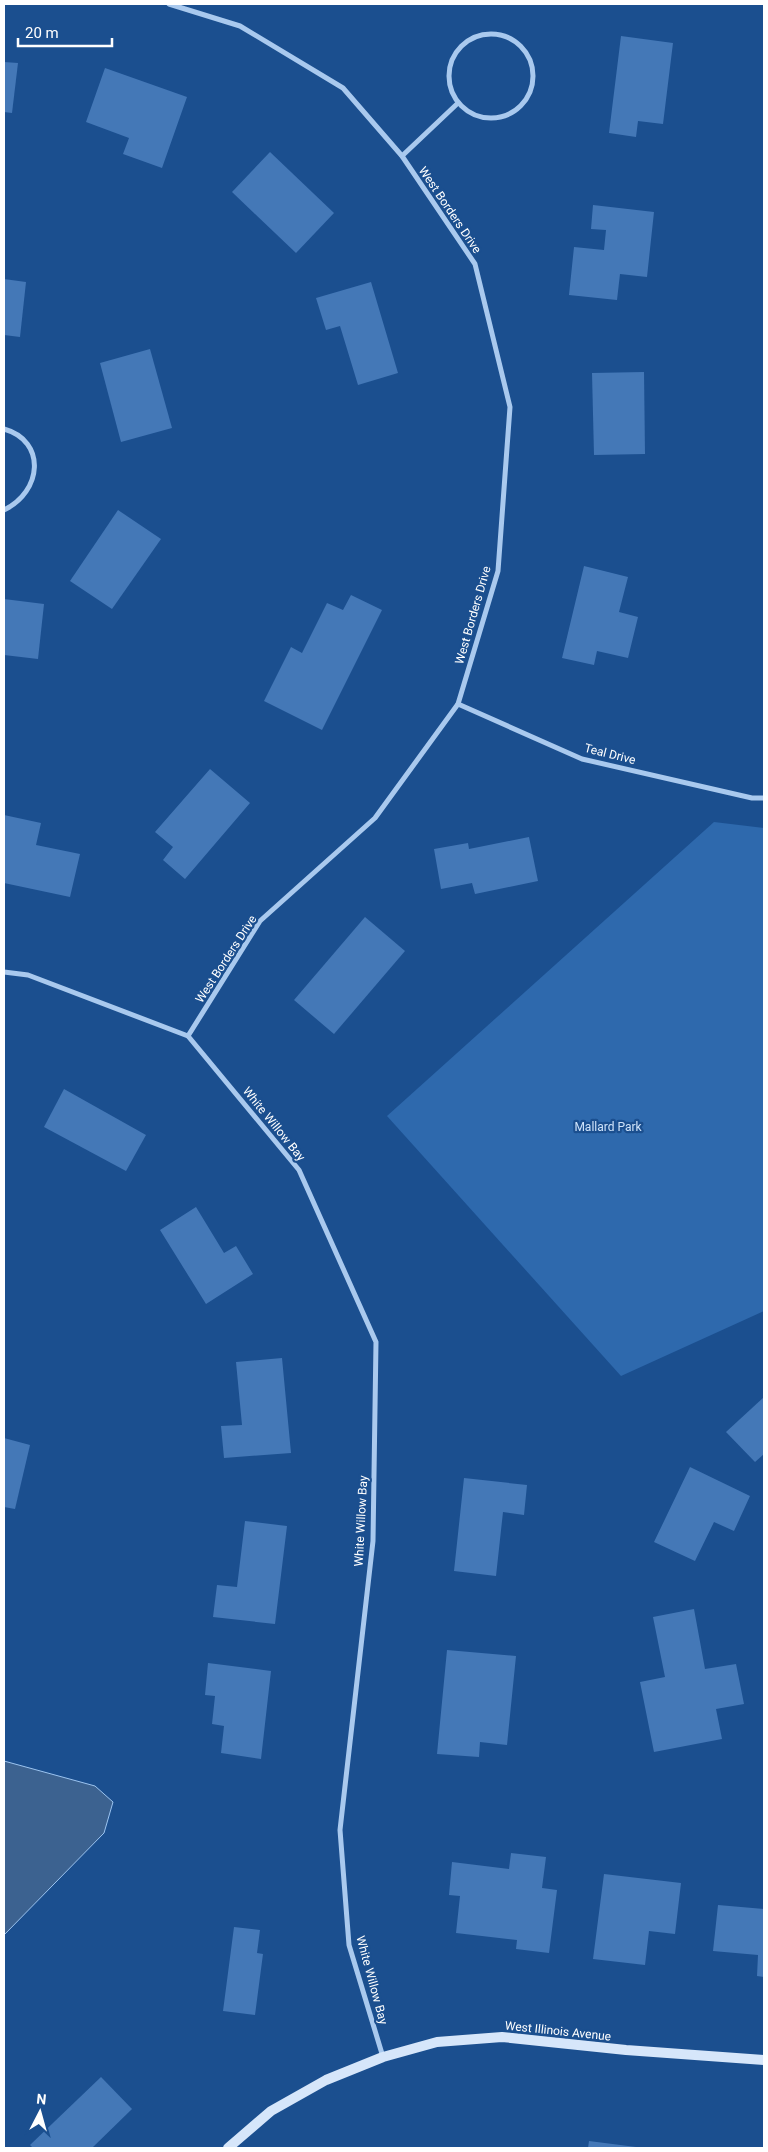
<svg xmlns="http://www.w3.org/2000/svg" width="768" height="2152" viewBox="0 0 768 2152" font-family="Roboto,sans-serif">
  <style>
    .green { fill: #2e69ad }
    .water { fill: #3c6290; stroke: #9cc4f0 }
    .building { fill: #4478b7 }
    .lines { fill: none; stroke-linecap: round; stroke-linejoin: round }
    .street { stroke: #a9c9ee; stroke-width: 5 }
    .secondary { stroke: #d6e6fa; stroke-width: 10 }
    .labels { text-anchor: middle; stroke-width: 4.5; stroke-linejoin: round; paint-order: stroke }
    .street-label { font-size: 12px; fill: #fff; stroke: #1b4f8f }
    .park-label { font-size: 12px; fill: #cfe3fa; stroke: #1b4f8f }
  </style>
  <rect width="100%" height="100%" fill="#1b4f8f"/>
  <!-- green -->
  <polygon class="green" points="714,822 764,828 764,1311 621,1376 387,1116"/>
  <!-- water -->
  <polygon class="water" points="4,1761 95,1786 113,1802 104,1833 4,1935"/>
  <!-- building -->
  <g class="building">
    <polygon points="621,36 673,43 663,124 638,121 636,137 609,133"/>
    <polygon points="4,62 18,63 12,113 4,112"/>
    <polygon points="105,68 187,97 162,168 123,154 129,138 86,122"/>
    <polygon points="270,152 334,213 296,253 232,192"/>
    <polygon points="593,205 654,212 647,277 620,274 617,300 569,295 574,247 604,250 606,230 591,229"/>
    <polygon points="4,279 26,282 20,337 4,335"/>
    <polygon points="371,282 398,373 358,385 340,326 326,330 316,298"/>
    <polygon points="150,349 172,428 121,442 100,363"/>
    <polygon points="644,372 645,454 594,455 592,373"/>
    <polygon points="118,510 161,539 112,609 70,581"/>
    <polygon points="584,566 628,577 619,612 638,617 628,658 597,651 594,665 562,658"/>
    <polygon points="351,595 382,610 322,730 264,701 291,647 302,653 327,603 343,610"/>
    <polygon points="4,599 44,604 38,659 4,655"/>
    <polygon points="210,769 250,803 185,879 163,860 173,847 155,832"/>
    <polygon points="4,815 41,823 36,845 80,854 70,897 4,883"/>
    <polygon points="529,837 538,881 475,894 472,883 441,889 434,849 468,843 469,849"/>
    <polygon points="365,917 405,951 334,1034 294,1000"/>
    <polygon points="64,1089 146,1135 126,1171 44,1127"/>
    <polygon points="196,1207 224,1253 236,1246 253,1274 206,1304 160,1230"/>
    <polygon points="282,1358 291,1453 224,1458 221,1426 242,1425 236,1362"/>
    <polygon points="764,1397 764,1454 755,1462 726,1432"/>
    <polygon points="4,1438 30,1445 15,1509 4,1507"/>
    <polygon points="690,1467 750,1496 734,1531 714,1522 695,1561 654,1542"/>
    <polygon points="464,1478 527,1485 524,1515 503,1512 496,1576 454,1571"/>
    <polygon points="245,1521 287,1526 275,1624 213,1617 217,1585 237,1587"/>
    <polygon points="694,1609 705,1669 736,1664 744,1704 716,1709 722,1739 654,1752 640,1682 665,1677 653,1617"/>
    <polygon points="447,1650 516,1656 507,1745 480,1742 479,1757 437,1754"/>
    <polygon points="208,1663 271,1671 261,1759 221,1753 224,1726 212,1724 215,1696 205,1695"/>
    <polygon points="511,1853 546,1857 542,1888 557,1890 549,1953 516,1949 517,1940 456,1933 460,1896 449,1895 452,1862 509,1869"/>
    <polygon points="604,1874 681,1883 675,1934 649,1931 645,1965 593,1959"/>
    <polygon points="718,1905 764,1909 764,1977 757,1976 758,1955 713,1951"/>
    <polygon points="234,1927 260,1930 257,1953 263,1954 255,2015 223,2011"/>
    <polygon points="101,2077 132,2109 92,2148 33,2148 30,2145"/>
    <polygon points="589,2141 636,2147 636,2148 588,2148"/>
  </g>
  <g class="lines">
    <!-- street -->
    <g class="street">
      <circle cx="491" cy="76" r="42"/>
      <polyline points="402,156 458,103"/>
      <path d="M4,429c43,12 38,63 0,81"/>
      <polyline points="458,704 582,759 752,798 764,798"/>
      <polyline points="4,972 28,975 188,1036 260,921 375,818 458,704 498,571 510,407 475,264 402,156 343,88 240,26 169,4"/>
      <polyline points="188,1036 299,1170 376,1342 373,1541 340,1830 349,1945 383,2057"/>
    </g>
    <!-- secondary -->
    <polyline class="secondary" points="228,2148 271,2111 326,2080 383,2057 437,2042 502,2037 626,2050 764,2060"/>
  </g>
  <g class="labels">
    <!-- street labels -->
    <g class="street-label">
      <text transform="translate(450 210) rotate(56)" y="4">West Borders Drive</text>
      <text transform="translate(473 615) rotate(-74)" y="4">West Borders Drive</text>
      <text transform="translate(610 754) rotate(14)" y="4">Teal Drive</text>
      <text transform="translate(226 959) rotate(-57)" y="4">West Borders Drive</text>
      <text transform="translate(274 1124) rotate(51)" y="4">White Willow Bay</text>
      <text transform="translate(361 1521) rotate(-87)" y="4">White Willow Bay</text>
      <text transform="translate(372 1980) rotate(75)" y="4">White Willow Bay</text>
      <text transform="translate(558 2031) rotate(6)" y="4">West Illinois Avenue</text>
    </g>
    <!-- park labels -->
    <g class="park-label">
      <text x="608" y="1131">Mallard Park</text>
    </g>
  </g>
  <!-- border -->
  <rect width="768" height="2152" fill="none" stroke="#ffffff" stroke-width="10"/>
  <!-- north arrow -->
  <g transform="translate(40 2112) rotate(6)" stroke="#1b4f8f" stroke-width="4" paint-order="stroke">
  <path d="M0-4L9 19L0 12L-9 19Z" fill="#ffffff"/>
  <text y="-8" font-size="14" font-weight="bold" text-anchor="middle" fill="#ffffff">N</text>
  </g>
  <!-- scale -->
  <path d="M18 38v8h94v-8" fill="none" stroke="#ffffff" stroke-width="2.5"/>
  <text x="25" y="38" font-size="15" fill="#ffffff" stroke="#1b4f8f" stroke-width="4" paint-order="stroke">20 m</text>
</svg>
